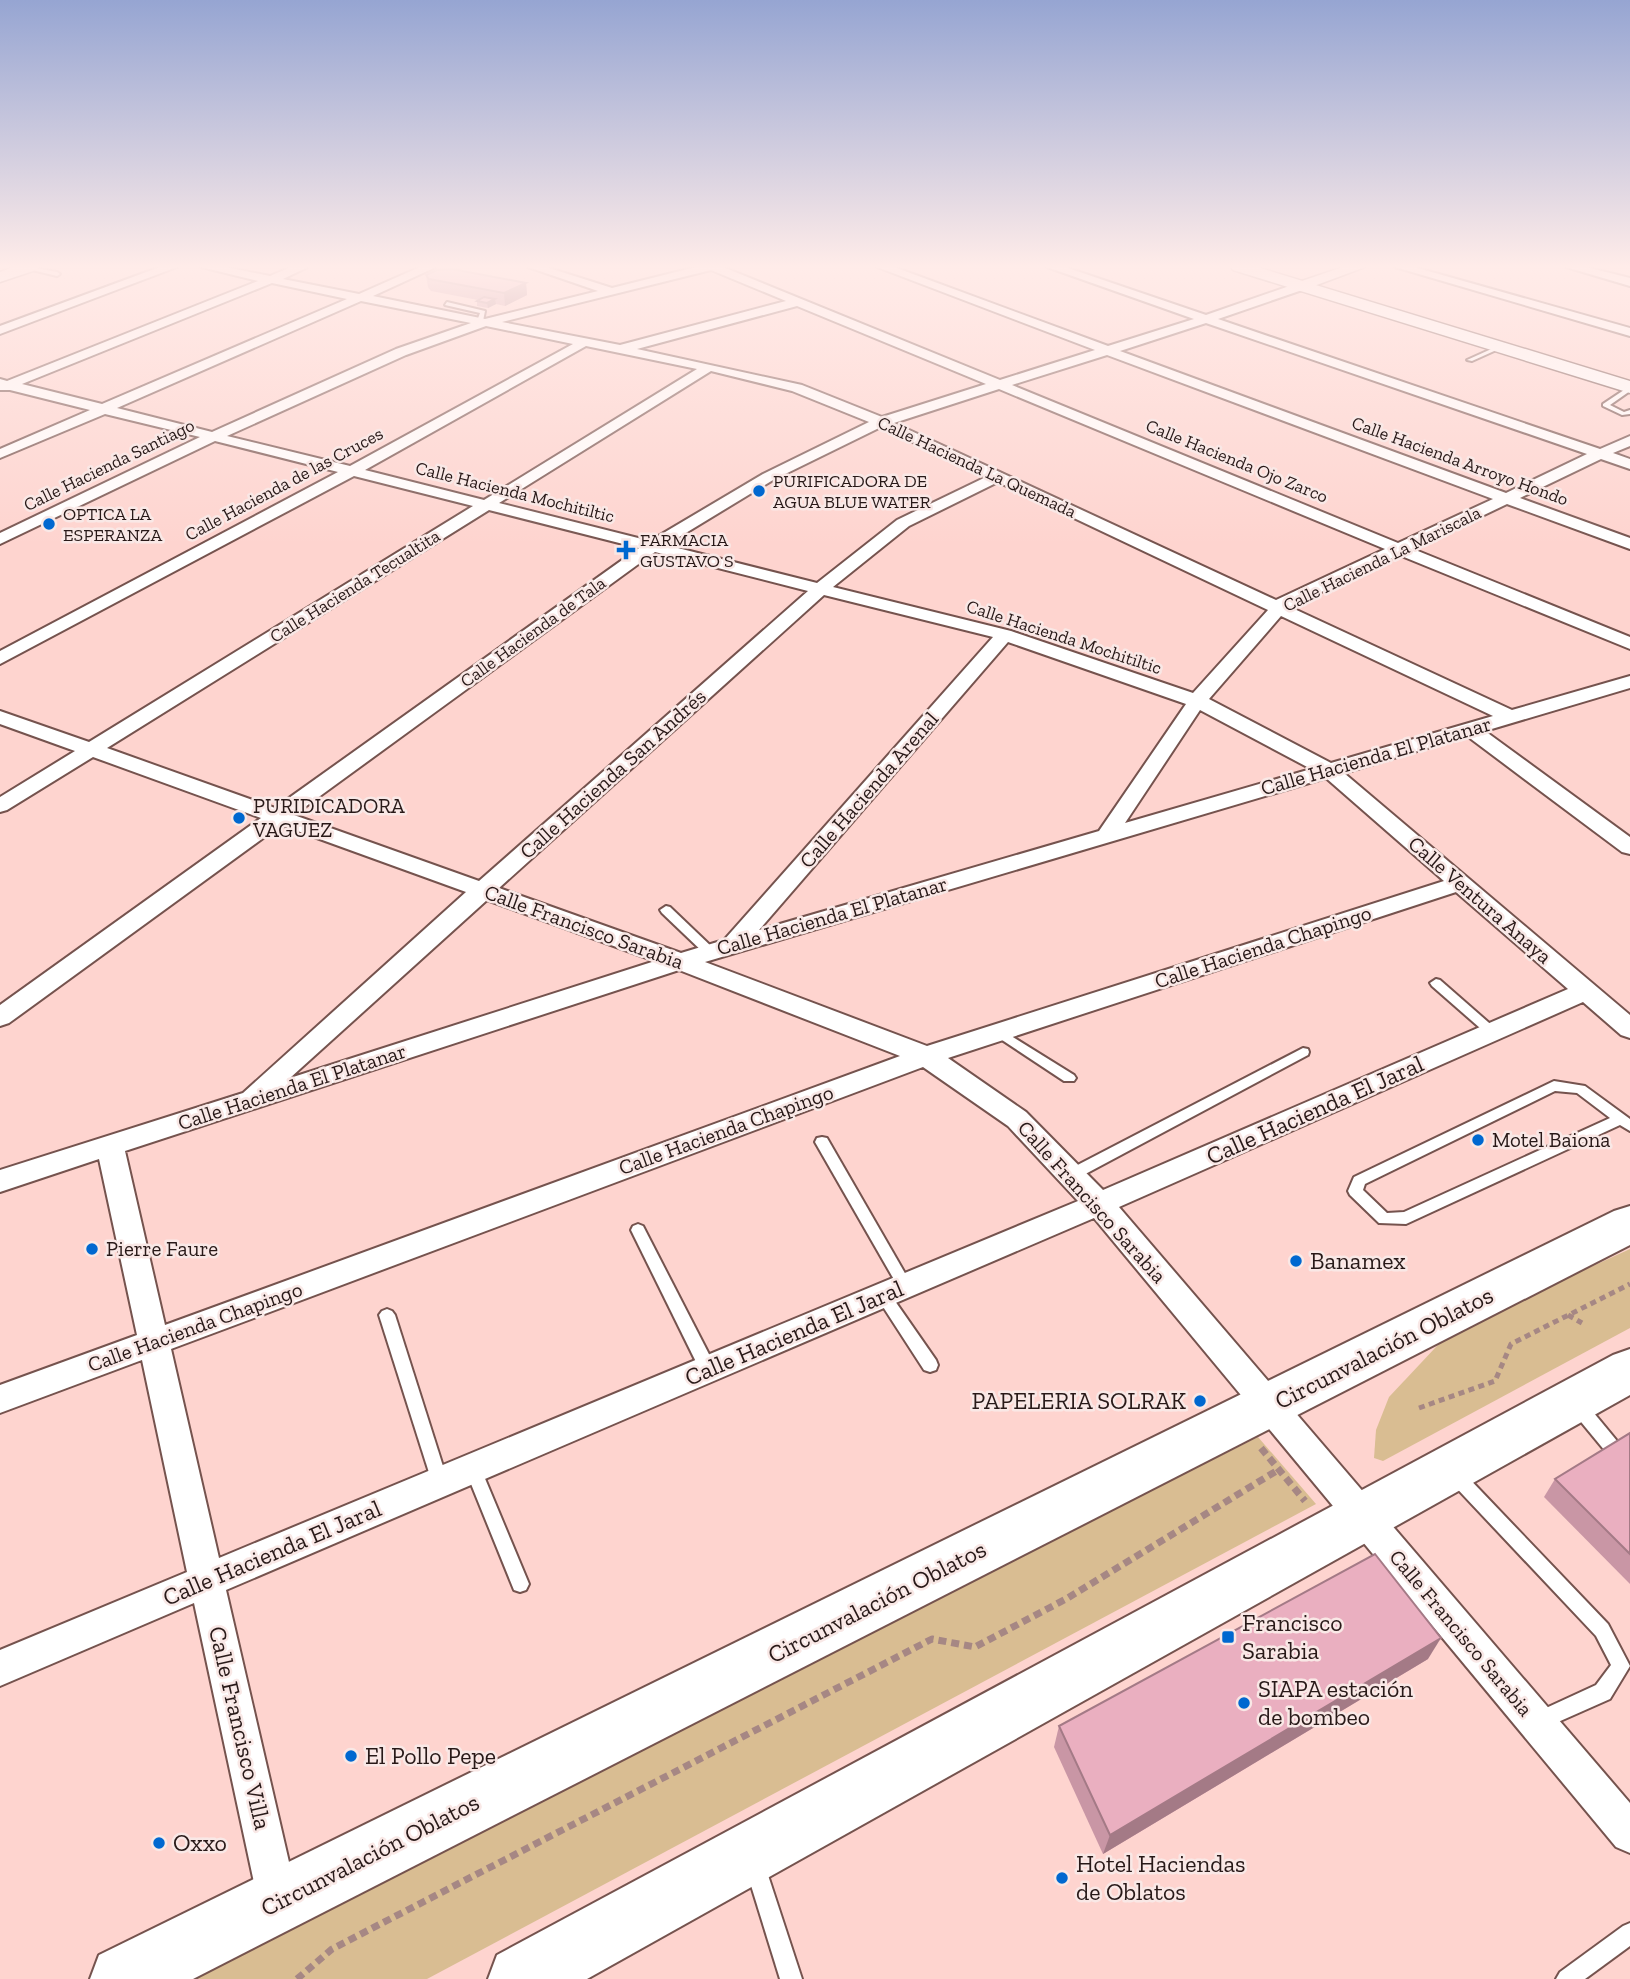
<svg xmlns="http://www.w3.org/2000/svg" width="1630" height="1979" viewBox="0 0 1630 1979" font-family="'Zilla Slab',serif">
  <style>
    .green { fill: #d9bd92 }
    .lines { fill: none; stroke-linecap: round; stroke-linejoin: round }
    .service-casing { stroke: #75534e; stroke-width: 4 }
    .minor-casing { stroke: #75534e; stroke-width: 4 }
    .tertiary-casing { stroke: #75534e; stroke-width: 3 }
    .secondary-casing { stroke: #75534e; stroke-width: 3 }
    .primary-casing { stroke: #75534e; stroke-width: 4 }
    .path-far1 { stroke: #a68784; stroke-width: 5; stroke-dasharray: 6 4.5; stroke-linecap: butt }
    .path { stroke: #a68784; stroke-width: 7; stroke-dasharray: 8 5; stroke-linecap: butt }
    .service { fill: #fff; fill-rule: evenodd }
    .minor { fill: #fff; fill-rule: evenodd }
    .tertiary { fill: #fff; fill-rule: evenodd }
    .secondary { fill: #fff; fill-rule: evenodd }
    .primary { fill: #fff; fill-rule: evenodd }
    .wall { fill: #c996a5 }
    .shaded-wall { fill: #a47a86 }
    .building { fill: #eaafc0; stroke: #a47a86; stroke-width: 2 }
    .poi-dot { fill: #0068d0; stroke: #f9e8e6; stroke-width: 2.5 }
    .labels { text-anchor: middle; stroke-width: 5; stroke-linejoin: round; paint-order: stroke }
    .far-street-label { font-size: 18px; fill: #281918; stroke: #f9e8e6 }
    .far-poi-label { font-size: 18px; fill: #281918; stroke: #f9e8e6; text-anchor: start }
    .street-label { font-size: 21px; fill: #281918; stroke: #f9e8e6 }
    .poi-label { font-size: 21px; fill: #281918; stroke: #f9e8e6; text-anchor: start }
    .near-street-label { font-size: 24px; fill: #281918; stroke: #f9e8e6 }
    .near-poi-label { font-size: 24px; fill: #281918; stroke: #f9e8e6; text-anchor: start }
  </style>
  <rect width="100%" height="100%" fill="#fed4cf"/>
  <!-- green -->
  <g class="green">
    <polygon points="1630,1249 1630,1328 1383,1461 1374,1458 1376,1430 1389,1397 1451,1331"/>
    <polygon points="1258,1437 1316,1504 427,1979 171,1979"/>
  </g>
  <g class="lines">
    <defs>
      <g id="service">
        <polygon points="31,267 57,272 60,274 57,276 24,268"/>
        <polygon points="447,302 485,311 483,321 480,323 477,321 480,313 445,305"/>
        <polygon points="1498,346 1503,347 1472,361 1467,360"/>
        <polygon points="1630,386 1630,391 1610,405 1624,412 1630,410 1630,414 1622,415 1603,406 1603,404"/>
        <polygon points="666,906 670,907 714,949 716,952 714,955 706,955 662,913 660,910"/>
        <polygon points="1436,979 1440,980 1496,1029 1498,1032 1496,1035 1488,1035 1432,986 1430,983"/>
        <polygon points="1000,1029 1074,1075 1076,1078 1074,1081 1064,1081 996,1036 994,1033"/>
        <polygon points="1303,1048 1308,1049 1309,1052 1308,1055 1076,1179 1071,1180 1066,1179 1064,1175 1066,1171"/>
        <path d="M1554,1081l31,5 45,33v12l-10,-6 -214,99 -27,-1 -29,-28 -2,-4 6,-14zM1555,1091l22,2 33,25 -206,94 -17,1 -24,-23 2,-6z"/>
        <polygon points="822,1137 827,1138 910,1282 912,1286 910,1290 905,1292 900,1290 815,1142 817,1138"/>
        <polygon points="638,1224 643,1226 714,1364 716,1369 714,1374 708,1376 702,1374 631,1230 633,1226"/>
        <polygon points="883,1289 888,1291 936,1360 938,1365 936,1370 930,1372 924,1370 878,1299 875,1295 878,1291"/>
        <polygon points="387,1309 392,1311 395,1315 448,1482 446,1487 440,1490 434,1487 432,1482 379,1315 382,1311"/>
        <polygon points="1578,1399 1584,1401 1622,1447 1624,1452 1622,1457 1616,1459 1610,1457 1572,1411 1570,1406 1572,1401"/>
        <polygon points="473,1461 479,1464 481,1469 529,1584 526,1590 520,1592 514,1590 465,1469 467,1464"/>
        <polygon points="1454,1466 1460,1469 1608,1624 1630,1666 1610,1699 1540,1730 1533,1728 1531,1721 1533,1714 1596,1685 1611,1665 1596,1636 1448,1479 1446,1474 1448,1469"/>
        <polygon points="755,1856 762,1859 765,1866 802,1979 780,1979 745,1866 748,1859"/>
        <polygon points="1630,1923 1630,1946 1585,1979 1556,1979 1560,1972 1623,1926"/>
      </g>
      <g id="minor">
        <polygon points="160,267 177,267 0,334 0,326"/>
        <path d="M201,267h24l45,9 21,-9h17l-25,12 76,15 61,-27h16l-63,29 112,23 113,-28 -70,-24h18l66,21 84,-21h27l277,113 95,-30 -218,-83h17l214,79 86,-27 -147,-52h18l141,48 95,-33 4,1v6l-87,30 382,130 30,-13v10l-17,7 17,6v10l-29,-10 -81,39 110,40v11l-123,-45 -94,45 217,88v12l-231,-94 -109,52 222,103 118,-34v12l-145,43 145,106v17l-8,-2 -155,-116 -123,37 286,242v23l-9,-3 -38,-33 -464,205 511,596v50l-14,-6 -522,-629 -868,372 72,311 -6,14 -14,6 -14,-6 -6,-14 -64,-298 -194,83v-36l187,-78 -45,-212 -142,53v-28l137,-50 -38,-176 -99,33v-22l243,-77 223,-201 -185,-67 -272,198 -9,3v-21l261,-187 -168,-61 -86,53 -7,2v-15l75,-46 -75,-27v-13l89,31 384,-236 -119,-30 -354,188v-13l338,-179 -123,-31 -215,103v-11l200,-96 -95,-23 -105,44v-9l90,-39 -80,-20h-10v-11l7,2 251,-100zM711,270l75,31 -166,44 -118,-23zM272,283l75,16 -245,105 -80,-20zM361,301l110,22 -75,26 -184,83 -95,-24zM797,306l189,78 -104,33 -80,-32 -165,-36zM1206,323l381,131 -81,39 -386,-142zM486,326l87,18 -223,122 -123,-30 179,-81zM586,346l111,23 -213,131 -119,-30zM1107,355l386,144 -95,44 -386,-158zM711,371l81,20 77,31 -106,52 -113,67 -151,-38zM999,389l386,160 -109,51 -382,-177zM881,427l105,50 -89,43 -80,63 -151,-38 107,-65zM998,482l270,128 -75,83 -182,-62 -178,-44 76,-61zM489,510l150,38 -364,260 -168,-60zM655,552l153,39 -329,290 -185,-66zM824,595l169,42 -269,303 -43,13 -182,-65zM1281,616l212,100 -162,47 -122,-64zM1008,642l178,62 -87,127 -340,99zM1200,710l111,59 -186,54zM1326,778l118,103 -517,165 -222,-84zM1456,892l112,97 -465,201 -77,-78 -78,-54zM487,900l168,61 -365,117zM679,970l221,86 -735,269 -40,-174zM923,1067l85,59 70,75 -859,357 -48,-209z"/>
        <polygon points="1395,267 1414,267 1630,328 1630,336"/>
        <polygon points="1566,267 1586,267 1630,278 1630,286"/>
      </g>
      <polygon id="tertiary" points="1343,267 1365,267 1306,289 1301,291 1293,286 1296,283"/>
      <g id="secondary">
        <polygon points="13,267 38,267 36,270 0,282 0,272"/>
        <polygon points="1231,267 1257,267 1630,381 1630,393 1233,270"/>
      </g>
      <g id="primary">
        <polygon points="1630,1206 1630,1245 193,1979 90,1979 99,1955 1614,1211"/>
        <polygon points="1630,1349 1630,1395 587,1979 488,1979 497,1955 1613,1355"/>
      </g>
    </defs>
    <!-- service casing -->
    <use href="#service" class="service-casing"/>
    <!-- minor casing -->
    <use href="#minor" class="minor-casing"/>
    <!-- tertiary casing -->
    <use href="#tertiary" class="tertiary-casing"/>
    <!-- secondary casing -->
    <use href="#secondary" class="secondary-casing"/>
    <!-- primary casing -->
    <use href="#primary" class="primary-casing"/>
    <!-- path-far1 -->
    <g class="path-far1">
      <polyline points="1568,1315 1582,1323"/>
      <polyline points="1419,1408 1495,1381 1511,1344 1630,1284"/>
    </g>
    <!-- path -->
    <g class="path">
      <polyline points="1261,1448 1305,1501"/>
      <polyline points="297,1979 332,1949 932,1639 975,1647 1066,1599 1278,1470"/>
    </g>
    <!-- service -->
    <use href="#service" class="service"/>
    <!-- minor -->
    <use href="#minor" class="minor"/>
    <!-- tertiary -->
    <use href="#tertiary" class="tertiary"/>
    <!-- secondary -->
    <use href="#secondary" class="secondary"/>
    <!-- primary -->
    <use href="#primary" class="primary"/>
  </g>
  <!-- wall -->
  <g class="wall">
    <polygon points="426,275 526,283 527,295 505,306 496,304 488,308 477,306 477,301 478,300 431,291 428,287"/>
    <polygon points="1630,1433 1630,1584 1544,1497 1555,1479"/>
    <polygon points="1428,1659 1103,1854 1054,1747 1059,1726"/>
  </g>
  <!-- shaded-wall -->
  <g class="shaded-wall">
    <polygon points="526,283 527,295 505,306 504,293"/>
    <polygon points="495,299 496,304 488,308 487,303"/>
    <polygon points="1441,1638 1428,1659 1103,1854 1110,1835"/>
  </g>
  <!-- building -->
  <g class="building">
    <polygon points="452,269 526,283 504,293 429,279 426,275 437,270"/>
    <polygon points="484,297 495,299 487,303 477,301"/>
    <polygon points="1630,1433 1630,1554 1555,1479"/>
    <polygon points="1375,1554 1441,1638 1110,1835 1059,1726"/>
  </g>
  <!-- sky -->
  <linearGradient id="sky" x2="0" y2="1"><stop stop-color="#96a5d2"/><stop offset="0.49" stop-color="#ffece9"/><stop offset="1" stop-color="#ffece9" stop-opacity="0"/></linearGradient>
  <rect width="1630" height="544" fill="url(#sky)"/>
  <!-- markers -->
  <g class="poi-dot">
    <circle cx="759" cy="491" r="7"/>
    <circle cx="49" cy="524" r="7"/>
    <path d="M622.5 539.5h7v7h7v7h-7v7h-7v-7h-7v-7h7z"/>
    <circle cx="239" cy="818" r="7"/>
    <circle cx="1478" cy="1140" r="7"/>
    <circle cx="92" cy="1249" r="7"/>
    <circle cx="1296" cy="1261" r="7"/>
    <circle cx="1200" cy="1401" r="7"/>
    <rect x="1221" y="1630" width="14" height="14" rx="3.5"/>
    <circle cx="1244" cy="1703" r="7"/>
    <circle cx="351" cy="1756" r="7"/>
    <circle cx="159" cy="1843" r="7"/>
    <circle cx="1062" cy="1878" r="7"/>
  </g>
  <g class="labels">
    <!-- far-street labels -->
    <g class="far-street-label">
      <text transform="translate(1237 461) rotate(22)" y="6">Calle Hacienda Ojo Zarco</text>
      <text transform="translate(1460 461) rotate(20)" y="6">Calle Hacienda Arroyo Hondo</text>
      <text transform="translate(109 465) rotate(-26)" y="6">Calle Hacienda Santiago</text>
      <text transform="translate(977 467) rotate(25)" y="6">Calle Hacienda La Quemada</text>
      <text transform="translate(284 484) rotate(-28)" y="6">Calle Hacienda de las Cruces</text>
      <text transform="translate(515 492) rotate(14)" y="6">Calle Hacienda Mochitiltic</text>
      <text transform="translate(1382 559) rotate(-26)" y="6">Calle Hacienda La Mariscala</text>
      <text transform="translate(355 586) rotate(-32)" y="6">Calle Hacienda Tecualtita</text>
      <text transform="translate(533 632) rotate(-36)" y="6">Calle Hacienda de Tala</text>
      <text transform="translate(1064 637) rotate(18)" y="6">Calle Hacienda Mochitiltic</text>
    </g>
    <!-- far-poi labels -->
    <g class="far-poi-label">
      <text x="773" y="487">PURIFICADORA DE<tspan x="773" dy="21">AGUA BLUE WATER</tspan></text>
      <text x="63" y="520">OPTICA LA<tspan x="63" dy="21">ESPERANZA</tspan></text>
      <text x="640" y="546">FARMACIA<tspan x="640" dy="21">GUSTAVO S</tspan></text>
    </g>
    <!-- street labels -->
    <g class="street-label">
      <text transform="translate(1376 756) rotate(-16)" y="7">Calle Hacienda El Platanar</text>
      <text transform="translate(613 774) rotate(-42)" y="7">Calle Hacienda San Andrés</text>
      <text transform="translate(869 790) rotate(-49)" y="7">Calle Hacienda Arenal</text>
      <text transform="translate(1480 900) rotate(41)" y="7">Calle Ventura Anaya</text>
      <text transform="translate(832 916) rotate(-16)" y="7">Calle Hacienda El Platanar</text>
      <text transform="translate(584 927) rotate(20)" y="7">Calle Francisco Sarabia</text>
      <text transform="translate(1263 947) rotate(-18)" y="7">Calle Hacienda Chapingo</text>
      <text transform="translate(292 1087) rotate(-18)" y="7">Calle Hacienda El Platanar</text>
      <text transform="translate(726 1130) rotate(-20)" y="7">Calle Hacienda Chapingo</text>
      <text transform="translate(1092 1202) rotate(48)" y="7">Calle Francisco Sarabia</text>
      <text transform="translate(195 1327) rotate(-20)" y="7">Calle Hacienda Chapingo</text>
      <text transform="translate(1461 1633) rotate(50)" y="7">Calle Francisco Sarabia</text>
    </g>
    <!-- poi labels -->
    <g class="poi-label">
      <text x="253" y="813">PURIDICADORA<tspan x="253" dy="24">VAGUEZ</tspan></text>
      <text x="1492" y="1147">Motel Baiona</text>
      <text x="106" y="1256">Pierre Faure</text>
    </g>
    <!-- near-street labels -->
    <g class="near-street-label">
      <text transform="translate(1315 1110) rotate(-24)" y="8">Calle Hacienda El Jaral</text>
      <text transform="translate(794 1333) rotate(-23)" y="8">Calle Hacienda El Jaral</text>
      <text transform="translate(1384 1348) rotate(-27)" y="8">Circunvalación Oblatos</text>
      <text transform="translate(272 1553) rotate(-23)" y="8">Calle Hacienda El Jaral</text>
      <text transform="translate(877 1602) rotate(-27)" y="8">Circunvalación Oblatos</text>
      <text transform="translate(240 1728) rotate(77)" y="8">Calle Francisco Villa</text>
      <text transform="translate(370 1855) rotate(-27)" y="8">Circunvalación Oblatos</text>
    </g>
    <!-- near-poi labels -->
    <g class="near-poi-label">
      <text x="1310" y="1269">Banamex</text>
      <text x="1186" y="1409" text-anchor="end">PAPELERIA SOLRAK</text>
      <text x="1242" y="1631">Francisco<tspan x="1242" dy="28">Sarabia</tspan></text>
      <text x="1258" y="1697">SIAPA estación<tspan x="1258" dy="28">de bombeo</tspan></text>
      <text x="365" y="1764">El Pollo Pepe</text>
      <text x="173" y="1851">Oxxo</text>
      <text x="1076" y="1872">Hotel Haciendas<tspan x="1076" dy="28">de Oblatos</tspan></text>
    </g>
  </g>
</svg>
